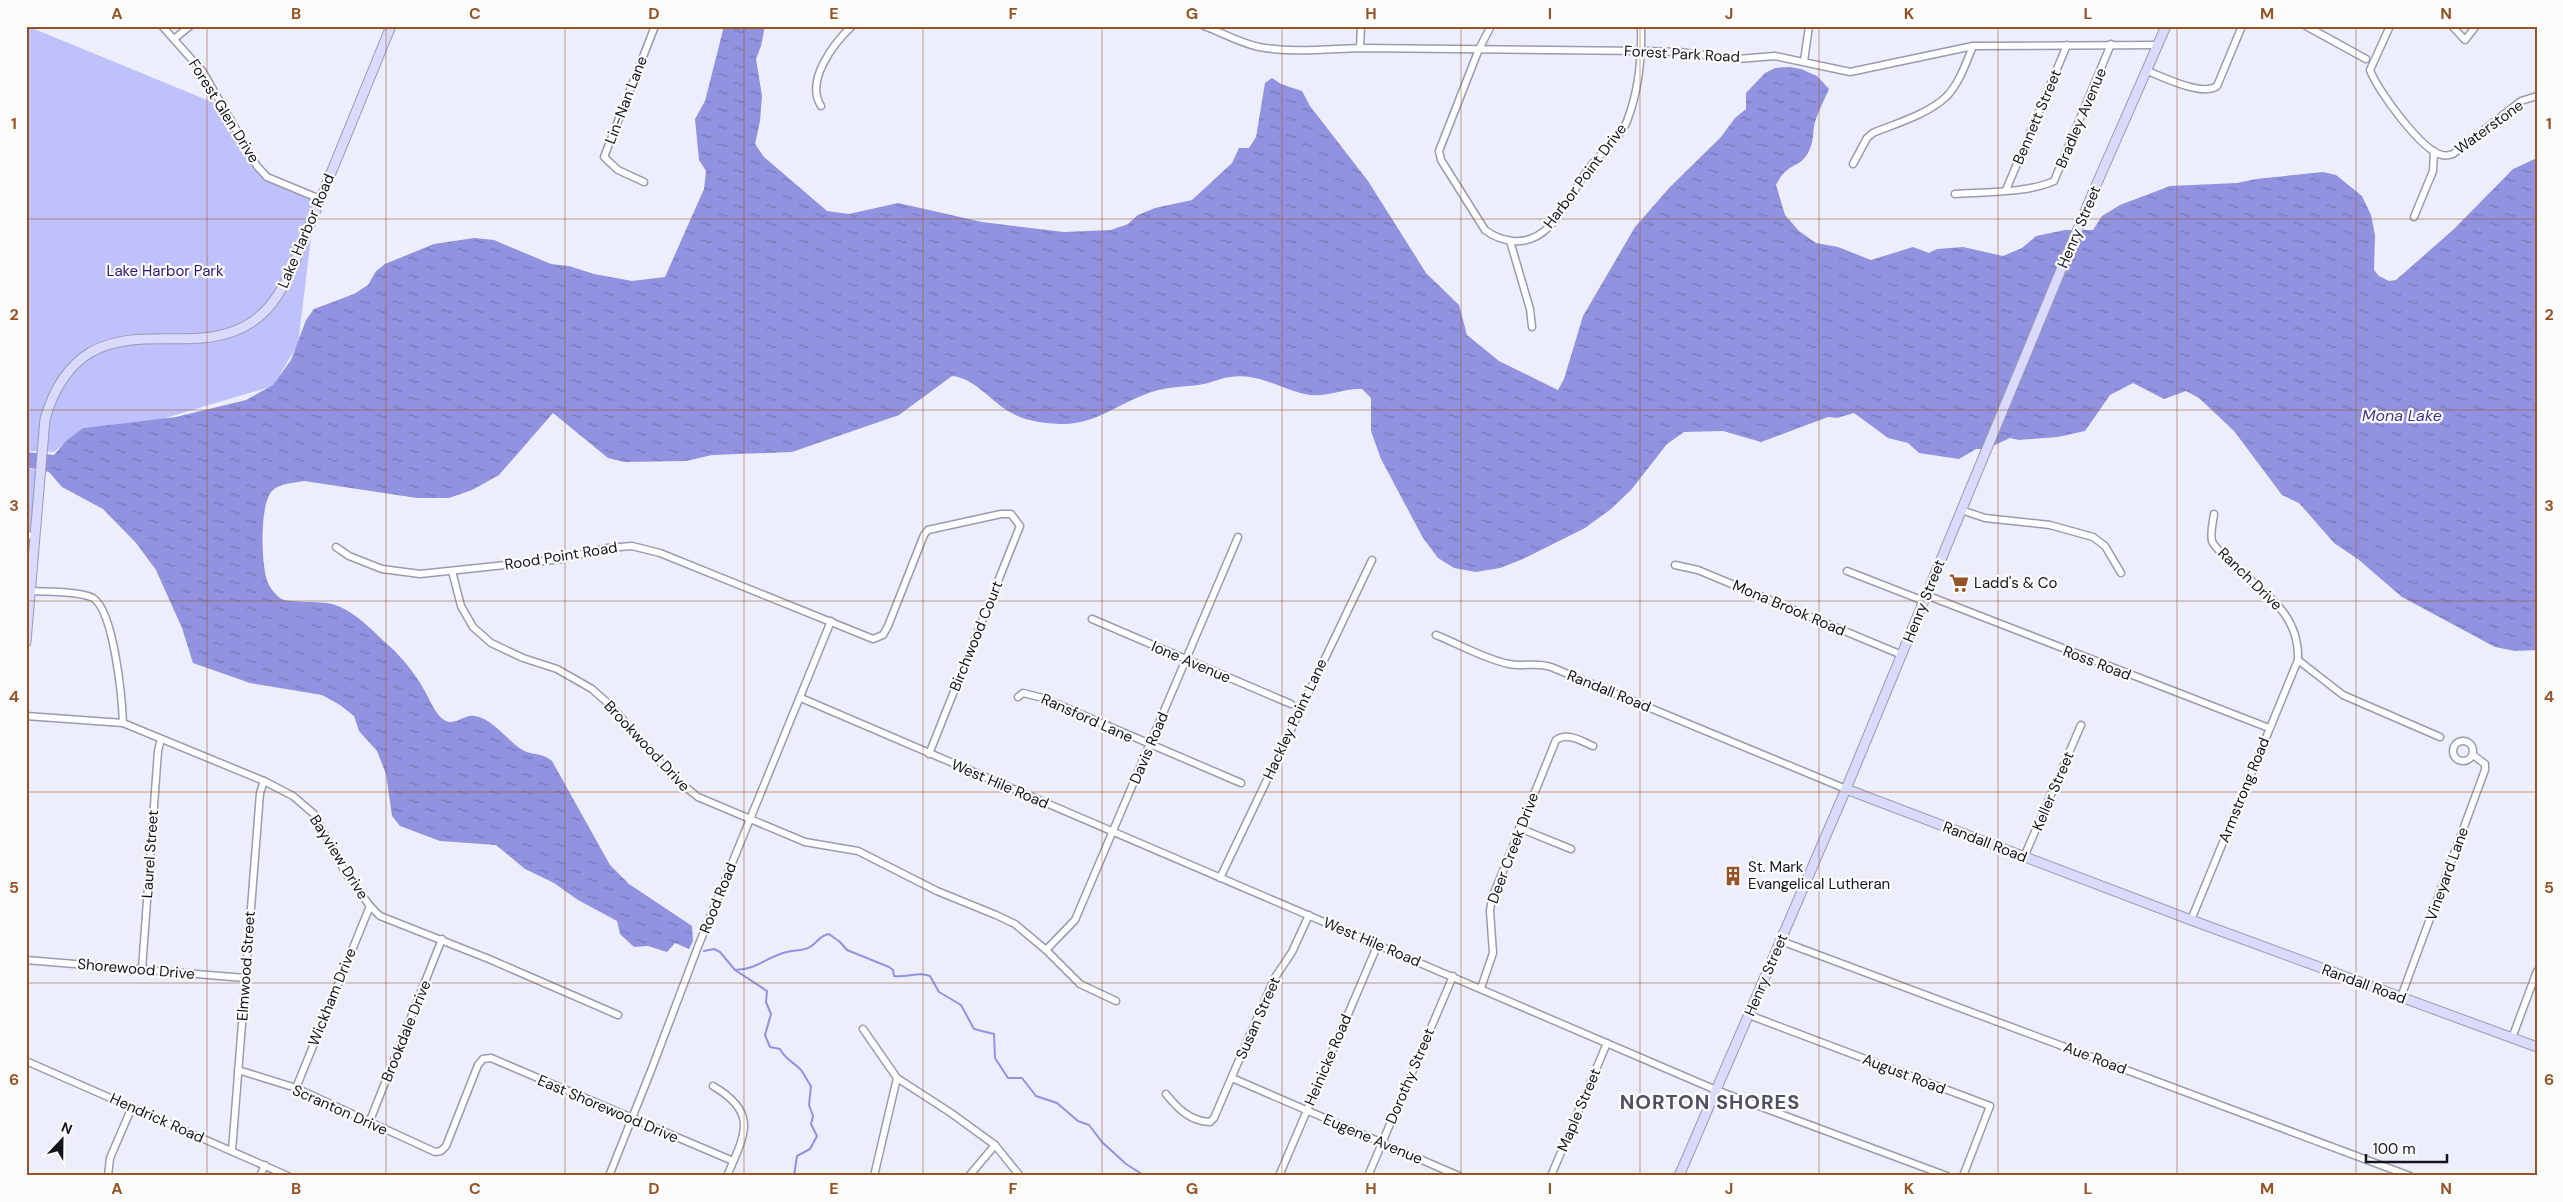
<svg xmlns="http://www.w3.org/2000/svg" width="2563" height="1202" viewBox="0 0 2563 1202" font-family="'DM Sans',sans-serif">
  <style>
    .park { fill: #bec1fb }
    .water { fill: url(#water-ripples) }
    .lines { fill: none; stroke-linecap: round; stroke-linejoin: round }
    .stream { stroke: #9193e1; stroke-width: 2 }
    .street-casing { stroke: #999bb1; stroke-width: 9 }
    .secondary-casing { stroke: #999bb1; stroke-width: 11 }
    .street { stroke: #fff; stroke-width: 6 }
    .secondary { stroke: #dadafc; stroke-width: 9 }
    .grid { fill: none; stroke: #965325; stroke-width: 1; stroke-opacity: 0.55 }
    .labels { text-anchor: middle; stroke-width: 4.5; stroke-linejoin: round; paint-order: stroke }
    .street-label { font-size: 15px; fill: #13141c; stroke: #fcfcfc }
    .park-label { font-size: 15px; fill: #291772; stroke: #fcfcfc }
    .poi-label { font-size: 15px; fill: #13141c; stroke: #fcfcfc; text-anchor: start }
    .water-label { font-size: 16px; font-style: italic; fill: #3d348e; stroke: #fcfcfc }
    .district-label { font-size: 20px; font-weight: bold; letter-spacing: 1px; fill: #4e5063; stroke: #fcfcfc }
    .neatline { fill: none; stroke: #965325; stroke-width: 2 }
    .grid-label { font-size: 16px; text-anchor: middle; font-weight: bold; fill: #965325 }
  </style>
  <defs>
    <pattern id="water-ripples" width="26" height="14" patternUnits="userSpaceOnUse" patternTransform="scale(1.25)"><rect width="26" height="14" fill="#9193e1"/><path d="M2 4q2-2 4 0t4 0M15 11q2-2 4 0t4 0" fill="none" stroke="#7577b6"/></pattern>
  </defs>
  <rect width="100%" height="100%" fill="#edeefc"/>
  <!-- park -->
  <g class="park">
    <polygon points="27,26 224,107 267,177 316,197 298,344 273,386 162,419 83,428 54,452 26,451"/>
    <polygon points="26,467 41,472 26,642"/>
  </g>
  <!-- water -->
  <path class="water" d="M724,26h41l-4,20 -5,13 6,37 -2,25 -5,23 9,13 63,54 22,3 49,-11 84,19 82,10 47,-2 17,-6 10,-9 17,-7 37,-8 40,-37 7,-15h10l7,-11 9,-54 7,-5 9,6 21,7 8,15 58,75 58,92 33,32 8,30 32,26 59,29 6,-11 19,-63 52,-89 35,-40 51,-50 14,-19 11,-9v-16l19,-20 10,-5 15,-1 11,2 16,7 12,13c-5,12 -12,24 -15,37 -1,10 -1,20 -8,30 -7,11 -20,8 -30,29l9,30 14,16 17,12 22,4 33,13 42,-13 16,6 8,-4 26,-2 40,9 19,-8 14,-12 29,-6h28l9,-14 18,-11 50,-19 67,-3 19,-4 67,-7 13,3 26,21 9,19 4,20 -1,35 5,6 10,5 7,-1 58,-51 59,-60 24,-11v492l-22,1 -20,-4 -93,-50 -43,-37 -25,-17 -35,-40 -17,-8 -48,-64 -35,-33 -13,-7 -22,8 -31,-16 -23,12 -25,36 -27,6 -39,3 -9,-2 -24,11h-10l-17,10 -40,-6 -11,-10 -20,-5 -34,-25 -17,5 -9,-1 -67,25 -38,-11 -39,1 -17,12 -36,46 -20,19 -26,19 -62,31 -23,9 -24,4 -22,-4 -16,-10 -15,-20 -42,-79 -10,-28v-33l-9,-9c-19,-1 -33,8 -52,6 -28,-4 -50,-23 -80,-18 -9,1 -17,5 -26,7 -16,3 -33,2 -49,7 -32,9 -60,35 -96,33 -17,-1 -35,-3 -51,-13 -18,-11 -34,-33 -56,-35l-53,39 -107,37 -80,3 -26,6 -62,1 -16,-4 -55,-45 -54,62 -27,15 -23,8h-32l-113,-17c-10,2 -24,2 -32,10 -13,14 -11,76 -4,92 2,5 8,12 12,15 5,5 40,3 52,6 21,6 38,24 55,40 18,16 32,34 43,57 3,6 9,17 16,20 11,4 18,-7 29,-5 18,3 32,24 46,33 10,7 21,3 31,12l58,104 19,19 63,42 1,15 -4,8 -14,-6 -8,9 -19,-6 -14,1 -14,-13 -3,-13 -39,-21 -24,-17 -29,-14 -29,-24 -56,-4 -40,-15 -8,-10 -6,-42 -9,-23 -18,-20 -5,-15 -14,-11 -18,-10 -72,-12 -57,-20 -11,-35 -26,-58 -20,-27 -33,-34 -41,-22 -13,-15 -23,-5v-15l28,3 12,-14 17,-13 93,-11 70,-17 27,-15 18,-25 15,-40 8,-11 40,-15 14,-9 8,-14 9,-7 49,-20 40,-6 20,2 57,24 18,2 25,8 38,7 33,-4 39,-88 2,-18 -7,-11 -4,-41 10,-18z"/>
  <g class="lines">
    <!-- stream -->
    <g class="stream">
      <path d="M704,951l10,-2 6,3 15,18 32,21 -1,11 5,12 -6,21 5,12 10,2c5,10 12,12 20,20 4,4 7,12 11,17l-2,19 4,11 -2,8 6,12 -7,13 -13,7 -3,20"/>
      <path d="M735,970c21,0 31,-13 52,-18 7,-2 17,-1 23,-5 7,-4 10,-12 19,-13l11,8 7,8 42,17 4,3 1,6c13,2 25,-5 36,0l9,16 22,13 13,24 20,5 1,24 13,20h14l14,18 21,7 21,18 11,4 13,17 24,22 19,12"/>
    </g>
    <defs>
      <g id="street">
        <polyline points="162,26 203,72 257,166 267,177 320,199"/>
        <path d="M1204,26c19,7 36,17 55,21 33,6 68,2 101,1l282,3 37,1 58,7 38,-3 75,16 123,-26 185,-1"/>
        <path d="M1491,26l-12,23 -40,102 2,9 44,70c8,6 18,10 28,11 40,4 56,-47 76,-73 12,-16 31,-29 38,-47 12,-31 15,-62 14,-95"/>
        <polyline points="2306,26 2366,59"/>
        <path d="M2390,26l-20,44c7,20 52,81 72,85 4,1 8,0 11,-1l68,-53 16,-5"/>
        <polyline points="2452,26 2465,40 2476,26"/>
        <polyline points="174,39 190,26"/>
        <polyline points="1360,48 1361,26"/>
        <polyline points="1804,61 1809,26"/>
        <path d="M2147,71c17,6 55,26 70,15l25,-60"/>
        <path d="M821,106c-16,-25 12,-62 31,-80"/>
        <path d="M1853,164l14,-26 6,-5c24,-10 53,-18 73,-36 13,-13 20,-34 27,-51"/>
        <polyline points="644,182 618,170 604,157 655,26"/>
        <polyline points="2006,190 2067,45"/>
        <path d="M1955,194c29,-2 73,-1 99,-13l57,-137"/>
        <polyline points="2414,217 2433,171 2434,151"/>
        <polyline points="1510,241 1530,309 1532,327"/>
        <polyline points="1961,510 1985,518 2050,525 2093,537 2105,546 2121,573"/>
        <path d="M2214,514c-1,8 -4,18 -2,27 2,6 10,12 15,17 31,33 73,51 71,102l45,35 97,42"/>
        <polyline points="26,535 35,536"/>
        <polyline points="336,547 349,556 382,569 420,574 562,559 607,548 632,546 660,553 873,639 883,635 888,626 924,535 928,530 1001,514 1011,514 1020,526 929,754"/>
        <polyline points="1675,565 1698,570 1902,655"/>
        <polyline points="452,571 461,606 473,627 491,643 523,658 557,669 592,689 611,706 674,778 698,797 805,842 858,851 937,891 996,915 1015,924 1046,950 1080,984 1116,1001"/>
        <polyline points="1847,571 1924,601"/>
        <path d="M31,591c15,1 50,0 62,7 21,13 29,100 30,125"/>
        <polyline points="1926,595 2269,728"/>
        <polyline points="1092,619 1291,704"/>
        <path d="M1436,635c23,9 48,24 73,29 14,3 28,-2 42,3l295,122"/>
        <polyline points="1018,697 1023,693 1043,698 1241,783"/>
        <polyline points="801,698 1716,1090 1947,1176"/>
        <polyline points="26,716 123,723 264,781 293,796 314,814 345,872 370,906 380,916 489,959 618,1015"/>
        <circle cx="2463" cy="751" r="10"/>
        <polyline points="1519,828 1571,849"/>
        <polyline points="2024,857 2081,725"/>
        <polyline points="1220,878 1372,560"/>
        <polyline points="2191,920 2298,660"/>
        <polyline points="1781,941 2410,1176"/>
        <polyline points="1046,950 1075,920 1238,537"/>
        <polyline points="26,960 245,978"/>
        <polyline points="142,969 158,751 161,739"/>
        <path d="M1481,988l12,-35 -3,-42 2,-13 64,-158c12,-8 25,1 37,6"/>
        <polyline points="2401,997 2485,770 2485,764 2473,755"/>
        <polyline points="1749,1015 1990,1106 1963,1176"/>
        <polyline points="863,1029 897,1078 951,1113 995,1145 1020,1176"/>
        <polyline points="2512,1038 2537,971"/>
        <polyline points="26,1061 288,1176"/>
        <polyline points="238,1070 296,1088 435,1152 441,1151 446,1146 478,1065 483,1059 491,1058 733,1161"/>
        <polyline points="1232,1078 1459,1176"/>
        <path d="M713,1086c46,27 32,48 14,90"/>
        <polyline points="296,1088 370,906"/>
        <path d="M1166,1094c12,15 24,27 44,28l4,-4 60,-139 18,-27 17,-37"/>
        <polyline points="369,1123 442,939"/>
        <polyline points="232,1151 260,793 264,781"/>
        <polyline points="108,1176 110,1158 132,1107"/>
        <polyline points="260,1176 265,1165"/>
        <polyline points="609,1176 652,1068 699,944 831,621"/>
        <polyline points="874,1176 897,1078"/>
        <polyline points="969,1176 995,1145"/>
        <polyline points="1279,1176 1378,944"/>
        <polyline points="1368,1176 1453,976"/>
        <polyline points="1551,1176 1607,1043"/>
      </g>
      <g id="secondary">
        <path d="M26,642l19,-223c8,-28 21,-52 46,-67 51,-28 112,3 161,-30 21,-14 32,-36 42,-58l97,-238"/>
        <polyline points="1846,789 2191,920 2537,1047"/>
        <polyline points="1679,1176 1846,789 2094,190 2166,26"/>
      </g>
    </defs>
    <!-- street casing -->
    <use href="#street" class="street-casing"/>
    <!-- secondary casing -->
    <use href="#secondary" class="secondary-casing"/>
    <!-- street -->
    <use href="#street" class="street"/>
    <!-- secondary -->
    <use href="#secondary" class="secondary"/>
  </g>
  <!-- grid -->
  <path class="grid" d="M207,26v1150M386,26v1150M565,26v1150M744,26v1150M923,26v1150M1102,26v1150M1282,26v1150M1461,26v1150M1640,26v1150M1819,26v1150M1998,26v1150M2177,26v1150M2356,26v1150M26,219h2511M26,410h2511M26,601h2511M26,792h2511M26,983h2511"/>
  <!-- icons -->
  <defs>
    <symbol id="supermarket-bare" viewBox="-9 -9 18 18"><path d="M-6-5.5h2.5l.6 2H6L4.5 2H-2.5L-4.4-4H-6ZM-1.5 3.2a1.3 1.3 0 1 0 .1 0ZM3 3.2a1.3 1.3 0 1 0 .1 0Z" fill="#965325" stroke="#fcfcfc" stroke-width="2.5" paint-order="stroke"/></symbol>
    <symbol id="building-bare" viewBox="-9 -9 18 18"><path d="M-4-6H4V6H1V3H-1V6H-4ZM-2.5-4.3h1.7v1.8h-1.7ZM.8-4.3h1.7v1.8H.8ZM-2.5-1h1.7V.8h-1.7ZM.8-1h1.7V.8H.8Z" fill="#965325" stroke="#fcfcfc" stroke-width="2.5" paint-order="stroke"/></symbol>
  </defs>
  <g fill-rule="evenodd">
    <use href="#supermarket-bare" x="1945" y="569" width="28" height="28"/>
    <use href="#building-bare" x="1719" y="862" width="28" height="28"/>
  </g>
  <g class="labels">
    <!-- street labels -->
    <g class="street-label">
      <text transform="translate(1682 54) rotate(3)" y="5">Forest Park Road</text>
      <text transform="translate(626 100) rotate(-69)" y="5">Lin-Nan Lane</text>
      <text transform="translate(224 111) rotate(58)" y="5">Forest Glen Drive</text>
      <text transform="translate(2037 117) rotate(-67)" y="5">Bennett Street</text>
      <text transform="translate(2081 118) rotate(-67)" y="5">Bradley Avenue</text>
      <text transform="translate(2489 127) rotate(-36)" y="5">Waterstone</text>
      <text transform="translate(1585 176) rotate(-53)" y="5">Harbor Point Drive</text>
      <text transform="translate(2079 227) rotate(-67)" y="5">Henry Street</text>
      <text transform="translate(306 231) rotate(-67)" y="5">Lake Harbor Road</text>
      <text transform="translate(561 556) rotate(-9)" y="5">Rood Point Road</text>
      <text transform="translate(2250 579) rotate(44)" y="5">Ranch Drive</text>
      <text transform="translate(1924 601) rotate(-68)" y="5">Henry Street</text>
      <text transform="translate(1789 608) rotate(23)" y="5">Mona Brook Road</text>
      <text transform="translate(976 636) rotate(-68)" y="5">Birchwood Court</text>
      <text transform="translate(1191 662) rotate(23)" y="5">Ione Avenue</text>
      <text transform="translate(2097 663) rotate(21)" y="5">Ross Road</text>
      <text transform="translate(1609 691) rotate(22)" y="5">Randall Road</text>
      <text transform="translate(1087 718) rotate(24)" y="5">Ransford Lane</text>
      <text transform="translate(1295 719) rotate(-65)" y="5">Hackley Point Lane</text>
      <text transform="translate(647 746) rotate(47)" y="5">Brookwood Drive</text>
      <text transform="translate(1149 748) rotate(-67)" y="5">Davis Road</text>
      <text transform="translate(1000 784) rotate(23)" y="5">West Hile Road</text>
      <text transform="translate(2244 790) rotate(-68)" y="5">Armstrong Road</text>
      <text transform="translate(2053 791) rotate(-67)" y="5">Keller Street</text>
      <text transform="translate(1985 842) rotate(21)" y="5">Randall Road</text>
      <text transform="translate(1513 848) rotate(-69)" y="5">Deer Creek Drive</text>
      <text transform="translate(150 854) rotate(-86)" y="5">Laurel Street</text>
      <text transform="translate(339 857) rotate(58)" y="5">Bayview Drive</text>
      <text transform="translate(2447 874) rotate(-70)" y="5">Vineyard Lane</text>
      <text transform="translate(718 898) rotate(-68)" y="5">Rood Road</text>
      <text transform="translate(1372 942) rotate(23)" y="5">West Hile Road</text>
      <text transform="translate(246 966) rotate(-86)" y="5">Elmwood Street</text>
      <text transform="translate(136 969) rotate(5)" y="5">Shorewood Drive</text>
      <text transform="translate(1766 975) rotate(-67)" y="5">Henry Street</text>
      <text transform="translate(2364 984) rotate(20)" y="5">Randall Road</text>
      <text transform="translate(332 997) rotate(-68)" y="5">Wickham Drive</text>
      <text transform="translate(1258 1018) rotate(-66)" y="5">Susan Street</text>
      <text transform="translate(406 1031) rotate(-68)" y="5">Brookdale Drive</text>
      <text transform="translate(2095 1058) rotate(21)" y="5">Aue Road</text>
      <text transform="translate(1328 1060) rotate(-67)" y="5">Heinicke Road</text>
      <text transform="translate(1904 1074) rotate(21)" y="5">August Road</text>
      <text transform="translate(1410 1076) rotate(-67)" y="5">Dorothy Street</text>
      <text transform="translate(608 1109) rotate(23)" y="5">East Shorewood Drive</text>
      <text transform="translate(340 1110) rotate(24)" y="5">Scranton Drive</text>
      <text transform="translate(1579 1110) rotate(-67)" y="5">Maple Street</text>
      <text transform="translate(157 1118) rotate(24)" y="5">Hendrick Road</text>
      <text transform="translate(1373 1139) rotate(23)" y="5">Eugene Avenue</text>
    </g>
    <!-- park labels -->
    <g class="park-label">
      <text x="165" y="276">Lake Harbor Park</text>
    </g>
    <!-- poi labels -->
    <g class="poi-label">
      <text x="1974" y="588">Ladd's &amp; Co</text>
      <text x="1748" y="872">St. Mark<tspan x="1748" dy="17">Evangelical Lutheran</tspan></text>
    </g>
    <!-- water labels -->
    <g class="water-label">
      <text x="2402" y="421">Mona Lake</text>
    </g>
    <!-- district labels -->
    <g class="district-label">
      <text x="1710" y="1109">NORTON SHORES</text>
    </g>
  </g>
  <!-- border -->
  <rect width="2563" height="1202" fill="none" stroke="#fcfcfc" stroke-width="55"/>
  <!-- north arrow -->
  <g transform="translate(62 1140) rotate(22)" stroke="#fcfcfc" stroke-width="4" paint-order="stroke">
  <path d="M0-4L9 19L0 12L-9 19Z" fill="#13141c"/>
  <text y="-8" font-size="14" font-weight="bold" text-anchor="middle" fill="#13141c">N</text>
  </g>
  <!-- scale -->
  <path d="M2366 1154v8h81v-8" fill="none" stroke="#13141c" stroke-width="2.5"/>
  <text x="2373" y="1154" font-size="15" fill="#13141c" stroke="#fcfcfc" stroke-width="4" paint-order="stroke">100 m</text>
  <rect x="28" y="28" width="2508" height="1146" class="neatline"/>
  <g class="grid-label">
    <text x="117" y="19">A</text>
    <text x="296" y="19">B</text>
    <text x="475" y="19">C</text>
    <text x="654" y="19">D</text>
    <text x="834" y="19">E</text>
    <text x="1013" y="19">F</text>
    <text x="1192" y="19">G</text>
    <text x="1371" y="19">H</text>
    <text x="1550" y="19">I</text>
    <text x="1729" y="19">J</text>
    <text x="1909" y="19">K</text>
    <text x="2088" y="19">L</text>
    <text x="2267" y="19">M</text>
    <text x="2446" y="19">N</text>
    <text x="14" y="129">1</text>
    <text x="2549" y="129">1</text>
    <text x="14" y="320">2</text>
    <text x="2549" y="320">2</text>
    <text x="14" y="511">3</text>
    <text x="2549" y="511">3</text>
    <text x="14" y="702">4</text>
    <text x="2549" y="702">4</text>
    <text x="14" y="893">5</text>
    <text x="2549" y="893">5</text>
    <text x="14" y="1085">6</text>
    <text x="2549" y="1085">6</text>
    <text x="117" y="1194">A</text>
    <text x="296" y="1194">B</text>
    <text x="475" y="1194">C</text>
    <text x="654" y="1194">D</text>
    <text x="834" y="1194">E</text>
    <text x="1013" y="1194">F</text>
    <text x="1192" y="1194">G</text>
    <text x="1371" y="1194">H</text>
    <text x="1550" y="1194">I</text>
    <text x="1729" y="1194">J</text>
    <text x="1909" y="1194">K</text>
    <text x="2088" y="1194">L</text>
    <text x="2267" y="1194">M</text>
    <text x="2446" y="1194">N</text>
  </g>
</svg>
